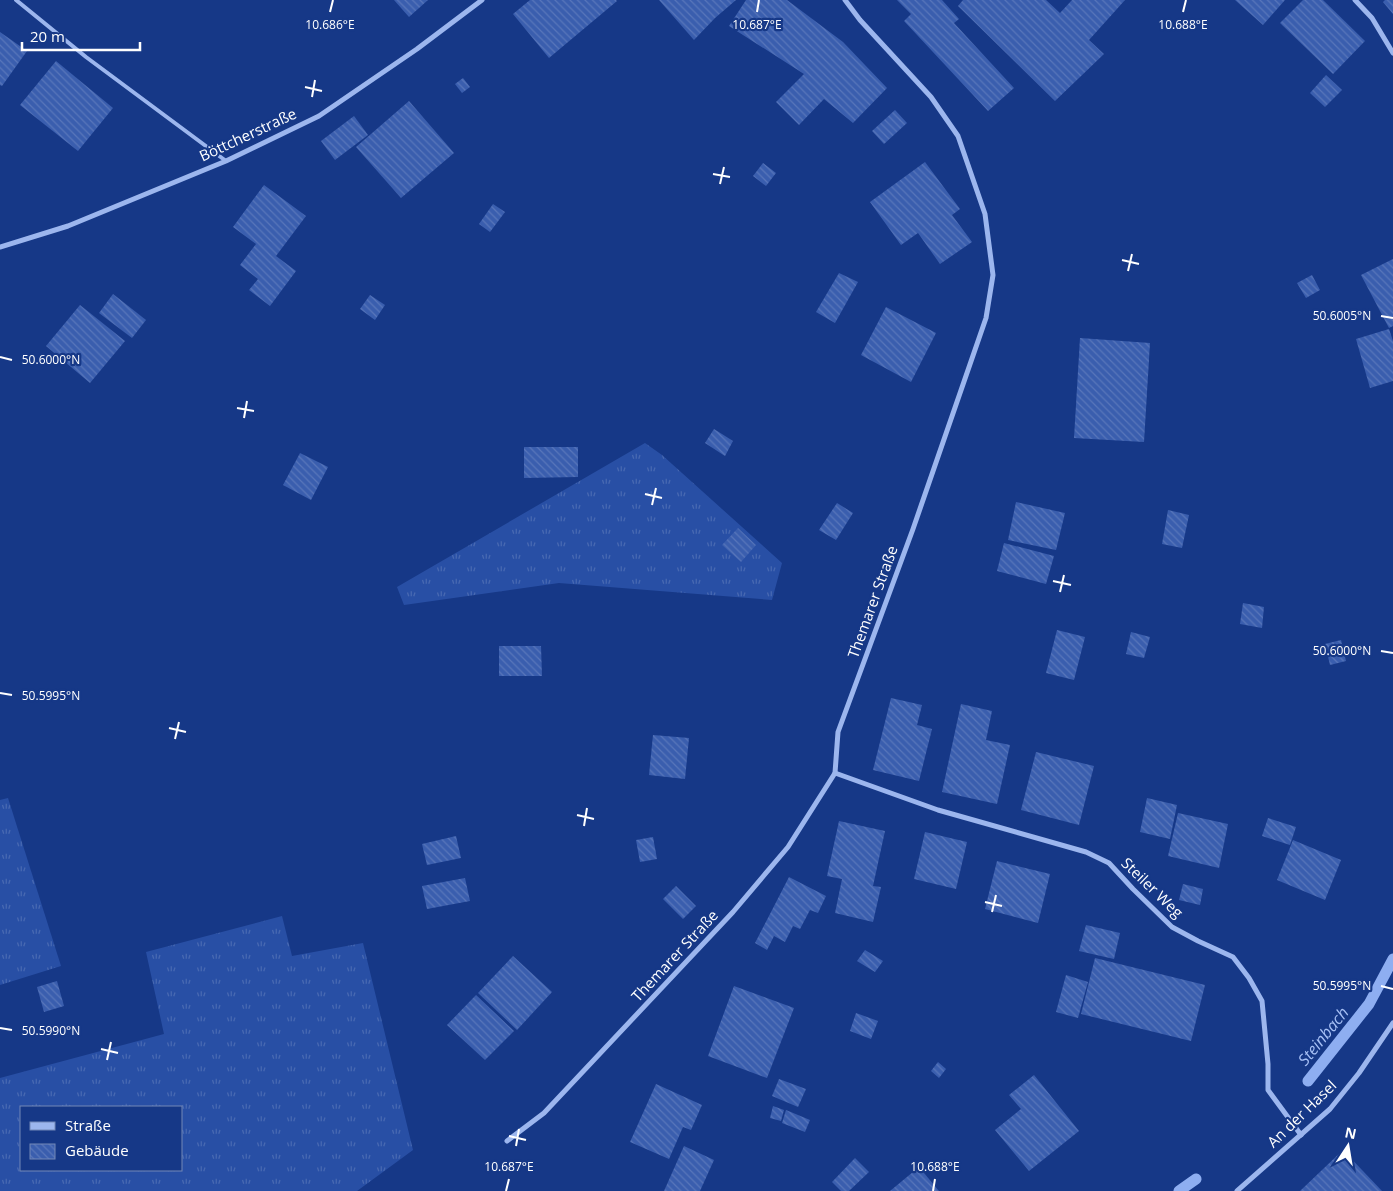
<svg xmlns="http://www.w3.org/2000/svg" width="1393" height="1191" viewBox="0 0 1393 1191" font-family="'Open Sans',sans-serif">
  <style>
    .grass { fill: url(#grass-tufts); fill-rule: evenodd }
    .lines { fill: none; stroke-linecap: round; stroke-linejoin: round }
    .stream { stroke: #8eaef1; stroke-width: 11 }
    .building { fill: url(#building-back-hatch) }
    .service { stroke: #9cb6ee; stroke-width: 4 }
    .minor { stroke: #9cb6ee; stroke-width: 5 }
    .ticks { fill: none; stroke: #fff; stroke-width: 2 }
    .labels { text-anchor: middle; stroke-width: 4.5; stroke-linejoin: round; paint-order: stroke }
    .street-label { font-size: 15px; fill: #fff; stroke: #163887 }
    .water-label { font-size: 16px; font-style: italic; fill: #a7c0f5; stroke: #163887 }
    .ticks-label { font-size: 12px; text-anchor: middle; fill: #fff; stroke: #163887; stroke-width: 4.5; stroke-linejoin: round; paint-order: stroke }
  </style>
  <defs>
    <pattern id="grass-tufts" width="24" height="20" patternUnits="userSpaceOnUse" patternTransform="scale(1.25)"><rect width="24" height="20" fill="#284fa5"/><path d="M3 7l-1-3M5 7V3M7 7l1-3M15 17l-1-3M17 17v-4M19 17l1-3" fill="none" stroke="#4869b2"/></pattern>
    <pattern id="building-back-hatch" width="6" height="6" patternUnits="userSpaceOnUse" patternTransform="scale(1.25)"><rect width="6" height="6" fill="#3a5eae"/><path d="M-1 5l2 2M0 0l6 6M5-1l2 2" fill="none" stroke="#5876ba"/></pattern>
  </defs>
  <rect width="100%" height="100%" fill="#163887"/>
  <!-- grass -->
  <g class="grass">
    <polygon points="645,443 662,455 782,563 772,600 559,583 404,605 397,587"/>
    <polygon points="8,798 61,966 0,985 0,800"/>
    <path d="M282,916l10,40 71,-13 50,207 -56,41h-357v-113l164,-44 -18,-82zM21,1107h160v63h-160z"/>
  </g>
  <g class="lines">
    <!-- stream -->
    <g class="stream">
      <polyline points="1308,1081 1369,1004 1393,959"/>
      <polyline points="1179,1191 1196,1179"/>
    </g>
  </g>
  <!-- building -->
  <g class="building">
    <polygon points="394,0 428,0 409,17"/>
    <polygon points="530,0 616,0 617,1 549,58 513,14"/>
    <polygon points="659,0 736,0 715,18 694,40"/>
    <polygon points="746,0 787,0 843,42 887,88 853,123 824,99 799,125 776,102 804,74 729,26"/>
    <polygon points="897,0 942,0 959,19 954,23 1014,88 988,111 904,21 911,14"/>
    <polygon points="963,0 1046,0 1060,13 1072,0 1125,0 1089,40 1104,54 1055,101 958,6"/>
    <polygon points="1235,0 1285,0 1263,25"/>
    <polygon points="1303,0 1323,0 1365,41 1333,74 1280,23"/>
    <polygon points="1385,0 1393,0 1393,14 1383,2"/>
    <polygon points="0,32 27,51 2,86 0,85"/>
    <polygon points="56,61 113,108 78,151 20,105"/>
    <polygon points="1326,75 1342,90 1325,107 1310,93"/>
    <polygon points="463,78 470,87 462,93 455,84"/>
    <polygon points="409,101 454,153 401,198 356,147"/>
    <polygon points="895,110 907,123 884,144 872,131"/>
    <polygon points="354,116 368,135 335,160 321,141"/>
    <polygon points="925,162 960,209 952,215 972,242 940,264 918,233 901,245 870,202"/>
    <polygon points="763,163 776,173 766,186 753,176"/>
    <polygon points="264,185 306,216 276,256 296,271 270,306 249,290 258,279 240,265 256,244 233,227"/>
    <polygon points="493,204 505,212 490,232 479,224"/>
    <polygon points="1393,259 1393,326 1389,328 1361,275"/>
    <polygon points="839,273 858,282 835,323 816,312"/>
    <polygon points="1312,275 1320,290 1306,298 1297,283"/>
    <polygon points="113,294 146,320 132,338 99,313"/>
    <polygon points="370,295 385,305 375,320 360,309"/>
    <polygon points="80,305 125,341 90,383 46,346"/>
    <polygon points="886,307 936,333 911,382 861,355"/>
    <polygon points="1389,329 1393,341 1393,381 1370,388 1356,339"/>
    <polygon points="1080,338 1150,343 1144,442 1074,438"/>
    <polygon points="714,429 733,441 725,456 705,443"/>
    <polygon points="524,447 578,447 578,477 524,478"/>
    <polygon points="300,453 328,467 311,500 283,485"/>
    <polygon points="1016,502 1065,513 1056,550 1008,540"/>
    <polygon points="837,503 853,513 836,540 819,530"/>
    <polygon points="1168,510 1189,515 1182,548 1162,544"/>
    <polygon points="738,528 756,545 741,562 722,545"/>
    <polygon points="1004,543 1054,556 1046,584 997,571"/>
    <polygon points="1243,603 1264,607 1262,628 1240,624"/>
    <polygon points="1057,630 1085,637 1074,680 1046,673"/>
    <polygon points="1131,632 1150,637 1144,658 1126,654"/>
    <polygon points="1341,640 1346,661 1330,665 1325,644"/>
    <polygon points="499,646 541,646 542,676 499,676"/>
    <polygon points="891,698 922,705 917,725 932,729 919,781 873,770"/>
    <polygon points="961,704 992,711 986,740 1010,745 997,804 942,792"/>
    <polygon points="653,735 689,738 685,779 649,775"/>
    <polygon points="1036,752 1094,766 1079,825 1021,810"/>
    <polygon points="1147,798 1177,805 1170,839 1140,832"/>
    <polygon points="1178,813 1228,824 1219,868 1168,856"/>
    <polygon points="1268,818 1296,827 1290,845 1262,836"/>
    <polygon points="839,821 885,831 873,886 881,887 873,922 835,913 842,879 827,876"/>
    <polygon points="925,832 967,842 956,889 914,879"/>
    <polygon points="456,836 461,858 427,865 422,844"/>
    <polygon points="653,837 657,859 640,862 636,840"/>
    <polygon points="1293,840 1341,860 1325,900 1277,880"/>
    <polygon points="997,861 1050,874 1038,923 985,909"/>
    <polygon points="789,877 826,896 818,913 810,910 800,929 793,926 785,942 774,936 767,950 755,943"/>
    <polygon points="465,878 470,901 427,909 422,886"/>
    <polygon points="1183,884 1203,889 1200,905 1179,900"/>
    <polygon points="676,886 696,906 683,919 663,899"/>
    <polygon points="1086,925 1120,933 1114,959 1079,951"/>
    <polygon points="865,950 883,961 875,972 857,961"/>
    <polygon points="513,956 552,992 517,1030 478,993"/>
    <polygon points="1095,958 1205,985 1191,1041 1081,1014"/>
    <polygon points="1066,975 1088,982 1078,1018 1056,1012"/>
    <polygon points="57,981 64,1006 44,1012 37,987"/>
    <polygon points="734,986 794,1008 767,1078 708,1056"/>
    <polygon points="476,995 514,1031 485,1060 447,1025"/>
    <polygon points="856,1013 878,1021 871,1039 850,1031"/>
    <polygon points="938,1062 946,1069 939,1078 931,1071"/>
    <polygon points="1034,1075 1079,1131 1029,1171 995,1130 1021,1109 1009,1095"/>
    <polygon points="779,1079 806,1089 798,1107 772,1096"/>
    <polygon points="656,1084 702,1105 691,1130 683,1127 669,1159 630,1142"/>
    <polygon points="773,1106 784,1110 781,1121 770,1118"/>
    <polygon points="786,1110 810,1120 805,1132 782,1123"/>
    <polygon points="684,1146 714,1160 700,1191 664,1191"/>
    <polygon points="1343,1150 1382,1191 1300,1191"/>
    <polygon points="855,1158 869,1172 849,1191 841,1191 832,1182"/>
    <polygon points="919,1167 939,1191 890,1191"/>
  </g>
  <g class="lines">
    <!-- service -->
    <polyline class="service" points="16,0 86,57 226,161"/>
    <!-- minor -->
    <g class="minor">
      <polyline points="1355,0 1372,18 1393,53"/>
      <polyline points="0,247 68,226 226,161 319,116 417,49 482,0"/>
      <polyline points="835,773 938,810 1086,852 1109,863 1133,889 1172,927 1198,941 1233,957 1249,978 1262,1001 1268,1064 1268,1090 1301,1135"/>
      <polyline points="507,1141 544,1113 733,912 788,847 835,773 838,732 913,529 986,318 993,275 985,214 958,136 931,97 860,20 845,0"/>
      <polyline points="1237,1191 1330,1109 1359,1073 1393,1023"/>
    </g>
  </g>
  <!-- ticks -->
  <path class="ticks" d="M330,12l3,-12M757,12l2,-12M1183,12l3,-12M305,87l17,4M312,97l3,-17M713,174l17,3M720,184l4,-17M1122,260l17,4M1128,271l4,-17M1381,316l12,2M0,357l12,3M237,408l17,3M244,418l3,-17M645,494l17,4M652,505l4,-17M1053,581l18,4M1060,592l4,-17M1381,651l12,2M0,693l12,2M169,728l17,4M175,739l4,-17M577,815l17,4M584,826l3,-18M985,902l17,4M992,912l4,-17M1381,986l12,3M0,1028l12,2M101,1049l17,4M107,1060l4,-18M509,1136l17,4M516,1146l3,-17M506,1191l3,-12M933,1191l2,-12"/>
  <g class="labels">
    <!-- street labels -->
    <g class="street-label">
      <text transform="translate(248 135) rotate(-25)" y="5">Böttcherstraße</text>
      <text transform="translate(873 602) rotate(-70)" y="5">Themarer Straße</text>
      <text transform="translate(1152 888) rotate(44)" y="5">Steiler Weg</text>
      <text transform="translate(675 956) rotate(-47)" y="5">Themarer Straße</text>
      <text transform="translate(1302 1114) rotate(-44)" y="5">An der Hasel</text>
    </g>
    <!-- water labels -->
    <g class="water-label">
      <text transform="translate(1323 1036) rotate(-51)" y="6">Steinbach</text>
    </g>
  </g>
  <g class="ticks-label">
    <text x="330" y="29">10.686°E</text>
    <text x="757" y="29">10.687°E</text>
    <text x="1183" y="29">10.688°E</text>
    <text x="1342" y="320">50.6005°N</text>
    <text x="51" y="364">50.6000°N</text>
    <text x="1342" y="655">50.6000°N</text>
    <text x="51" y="700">50.5995°N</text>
    <text x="1342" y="990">50.5995°N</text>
    <text x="51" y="1035">50.5990°N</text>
    <text x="509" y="1171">10.687°E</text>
    <text x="935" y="1171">10.688°E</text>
  </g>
  <!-- legend -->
  <rect x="20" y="1106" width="162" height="65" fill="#163887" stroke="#7388b7"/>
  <rect x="30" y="1122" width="25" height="8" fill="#9cb6ee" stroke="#7388b7"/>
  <text x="65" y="1131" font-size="15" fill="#ffffff">Straße</text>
  <rect x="30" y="1144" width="25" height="15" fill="url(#building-back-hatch)" stroke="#7388b7"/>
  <text x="65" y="1156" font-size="15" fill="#ffffff">Gebäude</text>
  <!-- north arrow -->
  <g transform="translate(1348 1146) rotate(12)" stroke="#163887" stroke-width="4" paint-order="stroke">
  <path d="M0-4L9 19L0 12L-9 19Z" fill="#ffffff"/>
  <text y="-8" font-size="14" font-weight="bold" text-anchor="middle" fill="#ffffff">N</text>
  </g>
  <!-- scale -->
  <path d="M22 42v8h118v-8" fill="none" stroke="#ffffff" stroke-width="2.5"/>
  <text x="30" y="42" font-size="15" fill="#ffffff" stroke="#163887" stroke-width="4" paint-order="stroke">20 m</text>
</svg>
